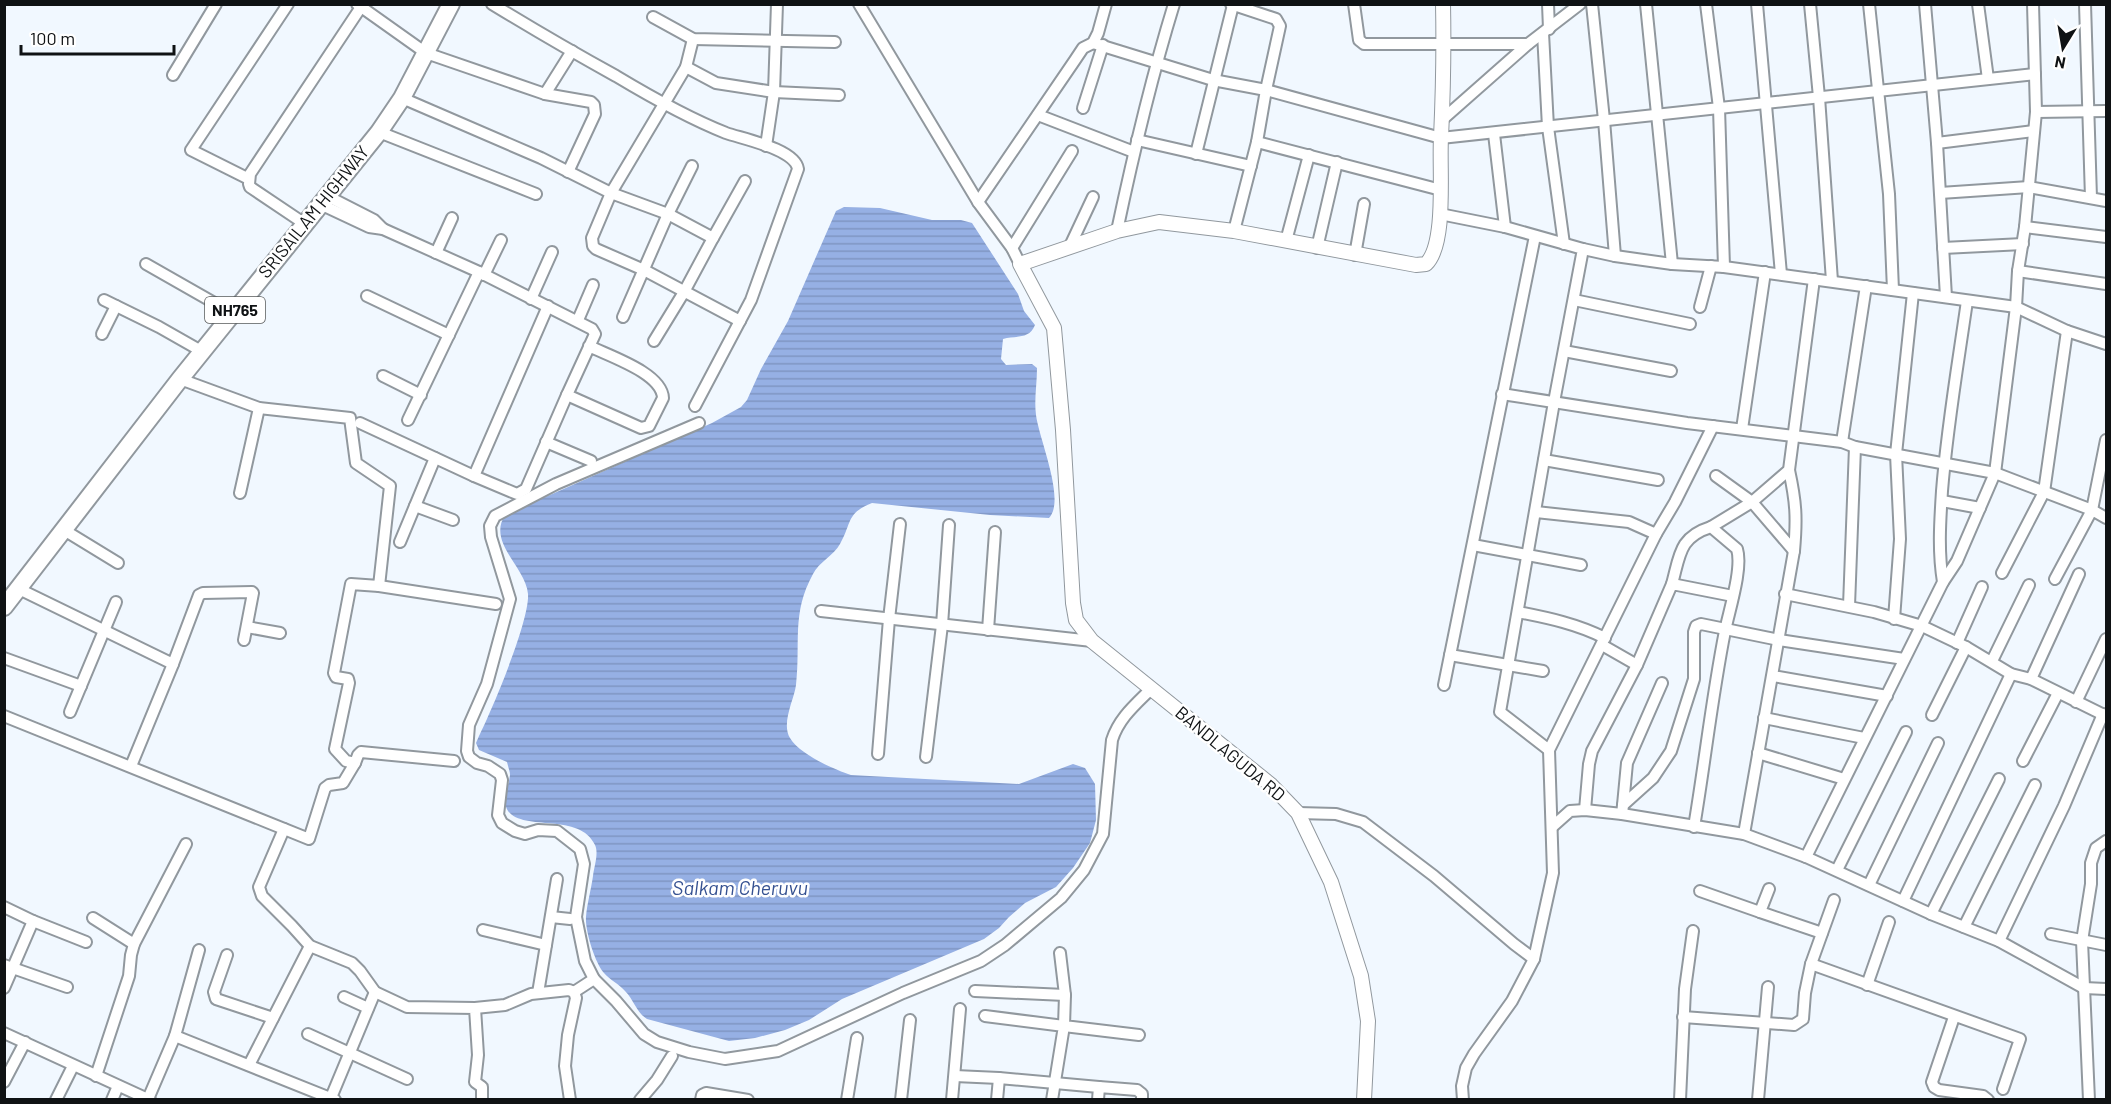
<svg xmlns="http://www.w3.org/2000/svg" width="2111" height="1104" viewBox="0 0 2111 1104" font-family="Barlow,sans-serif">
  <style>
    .water { fill: url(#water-rules) }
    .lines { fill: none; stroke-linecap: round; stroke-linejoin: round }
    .minor-casing { stroke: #91989e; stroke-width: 14 }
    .tertiary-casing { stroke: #91989e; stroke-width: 16 }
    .trunk-casing { stroke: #91989e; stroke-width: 20 }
    .minor { stroke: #fff; stroke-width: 10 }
    .tertiary { stroke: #fff; stroke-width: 14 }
    .trunk { stroke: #fff; stroke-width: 16 }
    .labels { text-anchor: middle; stroke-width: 5; stroke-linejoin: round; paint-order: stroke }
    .shield { fill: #fff; stroke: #57595a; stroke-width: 1.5 }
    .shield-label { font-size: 16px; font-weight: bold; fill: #0f1214 }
    .street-label { font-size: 18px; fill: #0f1214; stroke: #fff }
    .water-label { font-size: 20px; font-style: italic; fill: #355191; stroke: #fff }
  </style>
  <defs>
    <pattern id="water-rules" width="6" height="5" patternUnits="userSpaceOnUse" patternTransform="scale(1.5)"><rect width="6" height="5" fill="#96b0e4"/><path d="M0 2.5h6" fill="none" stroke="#8096c3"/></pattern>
  </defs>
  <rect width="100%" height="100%" fill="#f1f8ff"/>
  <!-- water -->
  <path class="water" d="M844,207l36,1 52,12h29l11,3 46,71 6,17 11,14c-6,15 -19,10 -32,14l-2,20 5,6 26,-1 5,4c0,16 -3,32 -1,47 3,24 30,85 13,103l-59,-3 -118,-12c-26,10 -20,20 -32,41 -6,11 -21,18 -27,30 -22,40 -12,69 -17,111 -2,15 -15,38 -6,53 9,16 45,32 61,37l168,9 54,-20 12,4 10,16 1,36 -6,23 -17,25 -17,19 -31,16 -16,14 -10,11 -15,11 -142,60 -33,21 -24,10 -30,8 -26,3 -82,-22c-11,-7 -13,-19 -22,-28 -6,-7 -15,-11 -21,-18 -9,-10 -19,-42 -18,-56 1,-13 5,-27 7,-41 1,-9 6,-23 2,-31 -15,-33 -71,-13 -87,-34 -7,-11 1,-24 2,-36 0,-4 -2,-8 -3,-13l-28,-12 -3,-7 3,-7c13,-26 51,-116 49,-142 -2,-27 -41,-51 -23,-79l207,-92 29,-16 6,-7 14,-31 27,-48 48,-110z"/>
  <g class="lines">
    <defs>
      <g id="minor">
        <polyline points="357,4 426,53 545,94 591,102 594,105 595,114 568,172"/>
        <path d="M492,4c41,25 82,49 124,72 35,21 72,42 110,57 17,6 69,16 72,36l-47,131 -56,106"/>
        <polyline points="859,4 978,202 1012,248 1020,264"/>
        <polyline points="1231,4 1276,19 1280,26 1266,90 1257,142 1234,231"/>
        <polyline points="1354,4 1359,40 1364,44 1528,44"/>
        <polyline points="1548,4 1549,29"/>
        <polyline points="1592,4 1604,120 1615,256"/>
        <polyline points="1646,4 1672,264"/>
        <polyline points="1706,4 1719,108 1724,267"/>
        <polyline points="1757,4 1781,274"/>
        <polyline points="1810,4 1819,97 1832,281"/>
        <polyline points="1869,4 1889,194 1893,290"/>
        <polyline points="1925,4 1937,143 1946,297"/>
        <polyline points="1978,4 1988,79"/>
        <polyline points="2085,4 2091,198"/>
        <polyline points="653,17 693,39 835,42"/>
        <polyline points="1543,33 1548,127 1564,244"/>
        <polyline points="693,39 686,67 611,193 592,238 593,246 596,249 644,270 740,321"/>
        <polyline points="1093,43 1213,80 1266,90 1441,138 2035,74"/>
        <polyline points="686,67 716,83 774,92 839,95"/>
        <polyline points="173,75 216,4"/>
        <polyline points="545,94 572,51"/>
        <polyline points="402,98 541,158 611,193 668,214 713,238 684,292 654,341"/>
        <polyline points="1083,108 1103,45"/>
        <polyline points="2036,112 2106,111"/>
        <polyline points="1038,115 1134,152"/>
        <polyline points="1443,119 1528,44 1580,4"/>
        <polyline points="379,132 536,194"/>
        <polyline points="1494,134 1505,227"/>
        <polyline points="1137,140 1251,166"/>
        <polyline points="1257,142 1441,190"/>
        <polyline points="1937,143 2034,131"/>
        <polyline points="766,146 774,92 777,4"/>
        <polyline points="1196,154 1233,5"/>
        <polyline points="249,179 191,150 288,4"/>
        <polyline points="1940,193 2029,187 2106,201"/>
        <polyline points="327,196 374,220 383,229"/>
        <polyline points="978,202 1075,60 1083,48 1093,43 1098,33 1106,4"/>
        <path d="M320,204l49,23 14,2 96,43 113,57 3,5c-9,20 -19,41 -28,61l74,33 8,-2 14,-28c-1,-25 -54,-42 -74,-52"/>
        <polyline points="1440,214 1505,227 1583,249 1554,402 1500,712 1549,750"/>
        <polyline points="305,224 250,187 249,184 250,174 363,4"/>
        <polyline points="2025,227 2106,237"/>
        <path d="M1117,231c16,-76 34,-152 57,-227"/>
        <polyline points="713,238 745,181"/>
        <polyline points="1286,241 1309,155"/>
        <polyline points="1070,246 1093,197"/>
        <polyline points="1012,248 1072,151"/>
        <polyline points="1317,248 1337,162"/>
        <polyline points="1943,248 2023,244"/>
        <polyline points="1583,249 1615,256 1672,264 1724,267 2016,307 2067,331 2106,344"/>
        <polyline points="436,253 452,218"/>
        <polyline points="1355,255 1364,204"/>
        <polyline points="146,264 232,313"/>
        <polyline points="2018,271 2106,284"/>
        <polyline points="484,275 501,240"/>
        <polyline points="367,296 449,335"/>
        <polyline points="531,299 552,252"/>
        <polyline points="104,300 159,327 203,352"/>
        <polyline points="1574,300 1690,324"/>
        <polyline points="548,306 474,476 517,494 526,489 567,395"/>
        <polyline points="1700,307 1711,266"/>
        <polyline points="623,317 668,214 692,166"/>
        <polyline points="578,320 593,285"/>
        <polyline points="102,334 116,306"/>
        <polyline points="1564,351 1671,371"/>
        <polyline points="383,376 421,395"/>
        <polyline points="1502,394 1687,423 1842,442 1855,447 1995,473 2092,510 2106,518"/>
        <polyline points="408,420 479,272"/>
        <polyline points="360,423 474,476"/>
        <polyline points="1742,429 1765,272"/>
        <polyline points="546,442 591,461"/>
        <polyline points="1842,442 1866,286"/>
        <polyline points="1544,460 1658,480"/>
        <polyline points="1716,476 1752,502 1794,551"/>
        <polyline points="240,493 259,408"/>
        <polyline points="1942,501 1980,508"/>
        <polyline points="415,506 453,520"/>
        <polyline points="1536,512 1629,522 1656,534"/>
        <polyline points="1711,527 1752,502 1789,470 1814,279"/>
        <polyline points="64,530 118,563"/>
        <polyline points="400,542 435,458"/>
        <polyline points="1473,545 1581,565"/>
        <polyline points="2002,573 2044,492 2067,331"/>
        <polyline points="2055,579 2092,510 2106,440"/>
        <polyline points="1943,582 1957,561 1995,473 2016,307 2018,271 2025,227 2036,112 2033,4"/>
        <path d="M1672,584c8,-29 7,-47 39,-57l26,22c6,19 -8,62 -12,82 -13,65 -20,131 -31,196"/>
        <polyline points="379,586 496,604"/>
        <polyline points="19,589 173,664"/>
        <polyline points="1785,594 1874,612 1922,626 1966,647 2011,674 2031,679 2106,716"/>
        <polyline points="1849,606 1855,447"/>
        <polyline points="821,611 1092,641"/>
        <path d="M1518,612c31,6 59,12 87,26"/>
        <polyline points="1894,619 1900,539 1896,454 1913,293"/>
        <polyline points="247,627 280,633"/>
        <polyline points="988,630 995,532"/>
        <polyline points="1957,643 1982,587"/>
        <polyline points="1450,655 1543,671"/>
        <polyline points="4,658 81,686"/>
        <polyline points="1992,661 2029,585"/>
        <polyline points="1637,665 1672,584 1733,596"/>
        <polyline points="1773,676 1887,696"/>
        <polyline points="2031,679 2079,574"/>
        <polyline points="1444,685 1535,236"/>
        <polyline points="2076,702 2106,639"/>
        <polyline points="70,712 116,602"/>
        <polyline points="1932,715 1966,647"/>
        <polyline points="4,716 309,839 325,788 329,785 343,783 355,763 346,761 335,749 349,683 348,679 336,677 334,673 351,584 379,586 390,486 356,463 350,418 259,408 180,379"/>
        <polyline points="1764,718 1864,738"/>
        <polyline points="1758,753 1844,779"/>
        <polyline points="878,754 889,619 900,524"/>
        <polyline points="926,757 942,625 949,525"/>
        <polyline points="2023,761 2058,693"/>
        <polyline points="355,763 358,755 361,752 454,761"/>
        <polyline points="131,766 173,664 199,595 203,593 252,592 253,593 244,640"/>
        <polyline points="1623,805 1627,763 1662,683"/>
        <polyline points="1585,810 1589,764 1592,751 1637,665 1602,645"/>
        <polyline points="1298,813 1336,814 1363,822 1434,876 1514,944 1534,959"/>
        <polyline points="1622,814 1623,805 1653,778 1671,751 1694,679 1694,632 1696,626 1701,624 1779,640 1904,659"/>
        <polyline points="1552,827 1570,811 1585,810 1622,814 1744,834 1806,857 1931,914 1999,941 2084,988 2106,989"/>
        <polyline points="284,829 259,887 262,896 292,926 310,946 352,963 360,971 375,992 407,1007 475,1008 478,1055 475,1082 482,1087 482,1100"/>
        <path d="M1744,834l50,-283c3,-33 2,-49 -5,-81"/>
        <path d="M1806,857l137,-275c-5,-30 -3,-60 -1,-91 5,-64 16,-127 25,-190"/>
        <polyline points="1837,870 1906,732"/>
        <polyline points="1869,885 1938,743"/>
        <polyline points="1769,889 1760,912 1822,933"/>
        <polyline points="1700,891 1760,912"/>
        <polyline points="1903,901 2011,674"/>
        <polyline points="4,907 33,921 4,988"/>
        <polyline points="1931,914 1999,779"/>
        <polyline points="551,917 570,919"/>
        <polyline points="93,918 134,944"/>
        <polyline points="33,921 86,942"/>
        <polyline points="1964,927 2035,785"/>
        <polyline points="483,930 546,945"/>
        <polyline points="2051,934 2106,945"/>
        <polyline points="1999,941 2064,806 2103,714"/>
        <polyline points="199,950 175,1036 335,1100"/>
        <polyline points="1060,953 1065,995 1064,1026 1139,1035"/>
        <polyline points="227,955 214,992 216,999 273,1018"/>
        <polyline points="1811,964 1834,900"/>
        <polyline points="4,965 67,987"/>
        <path d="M594,979l22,22 28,33 13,8 32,10 36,7 53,-8 125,-58 78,-32 24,-16 56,-47 23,-28 19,-36 9,-94c7,-22 23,-35 39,-51"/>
        <polyline points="1867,985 1889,922"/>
        <polyline points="975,991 1065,995"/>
        <polyline points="574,992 594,979 585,961 576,917 584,864 580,849 557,831 538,830 525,834 515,831 502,823 498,815 502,780 500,774 488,766 477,763 469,757 467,751 469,725 487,684 510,599 491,537 490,526 495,516 556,484 699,423"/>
        <polyline points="538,993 557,879"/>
        <polyline points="344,997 368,1008"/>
        <polyline points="475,1008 505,1005 531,994 569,990 574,992 576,998 568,1035 565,1066 570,1100"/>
        <polyline points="985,1016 1064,1026 1052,1100"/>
        <polyline points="1683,1017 1794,1025 1803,1019 1805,993 1811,964 2020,1039 2003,1089"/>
        <polyline points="1954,1017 1932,1082 1934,1087 1939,1090 1983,1096 1988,1100"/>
        <polyline points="4,1033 150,1100"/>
        <polyline points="308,1034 407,1079"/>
        <polyline points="249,1065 310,946"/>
        <polyline points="96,1076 129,976 131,955 134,944 186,844"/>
        <polyline points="955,1076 999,1078"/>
        <polyline points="4,1082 25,1042"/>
        <polyline points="148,1099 175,1036"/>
        <polyline points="56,1100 73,1066"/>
        <polyline points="112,1100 118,1086"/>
        <polyline points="330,1100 375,992"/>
        <polyline points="640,1100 657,1080 672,1056"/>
        <polyline points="701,1100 702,1095 706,1093 748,1100"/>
        <polyline points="847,1100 857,1038"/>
        <polyline points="901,1100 910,1020"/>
        <polyline points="952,1100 960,1009"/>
        <polyline points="997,1100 999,1078 1099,1087"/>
        <polyline points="1098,1100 1099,1087 1137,1090 1142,1094 1142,1100"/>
        <polyline points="1463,1100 1462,1086 1466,1068 1474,1054 1512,1001 1534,959 1553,873 1549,750 1656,534 1675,502 1713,426"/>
        <polyline points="1680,1100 1685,989 1693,931"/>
        <polyline points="1758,1100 1768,987"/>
        <polyline points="2089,1100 2082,941 2091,884 2091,863 2096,848 2106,841"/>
      </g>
      <path id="tertiary" d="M1364,1100l4,-79 -7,-45 -30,-94 -33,-69 -27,-28 -179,-144 -16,-21 -3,-17 -10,-173 -9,-102 -34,-64 97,-33 42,-9 75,9 182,34 10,-1c21,-20 13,-96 15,-126 2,-44 3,-89 2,-134"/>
      <polyline id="trunk" points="4,607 180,379 379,132 402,98 451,4"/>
    </defs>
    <!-- minor casing -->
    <use href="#minor" class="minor-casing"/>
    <!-- tertiary casing -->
    <use href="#tertiary" class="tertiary-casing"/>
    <!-- trunk casing -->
    <use href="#trunk" class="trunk-casing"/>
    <!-- minor -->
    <use href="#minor" class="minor"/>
    <!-- tertiary -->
    <use href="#tertiary" class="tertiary"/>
    <!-- trunk -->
    <use href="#trunk" class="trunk"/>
  </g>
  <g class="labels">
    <!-- shield labels -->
    <rect class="shield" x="205" y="297" width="60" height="26" rx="4.5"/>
    <g class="shield-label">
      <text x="235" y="316">NH765</text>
    </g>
    <!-- street labels -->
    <g class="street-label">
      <text transform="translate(314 212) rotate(-51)" y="6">SRISAILAM HIGHWAY</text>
      <text transform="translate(1230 754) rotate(40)" y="6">BANDLAGUDA RD</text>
    </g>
    <!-- water labels -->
    <g class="water-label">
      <text x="740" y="895">Salkam Cheruvu</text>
    </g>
  </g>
  <!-- border -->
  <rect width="2111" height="1104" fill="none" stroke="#0f1214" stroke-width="12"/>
  <!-- north arrow -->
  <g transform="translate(2063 48) rotate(191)" stroke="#ffffff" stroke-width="4.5" paint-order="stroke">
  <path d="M0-4.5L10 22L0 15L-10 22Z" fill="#0f1214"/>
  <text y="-9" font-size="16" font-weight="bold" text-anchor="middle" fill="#0f1214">N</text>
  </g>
  <!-- scale -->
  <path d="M21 45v9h153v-9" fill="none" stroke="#0f1214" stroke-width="3"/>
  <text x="30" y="45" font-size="18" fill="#0f1214" stroke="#ffffff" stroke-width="4.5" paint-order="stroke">100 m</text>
</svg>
